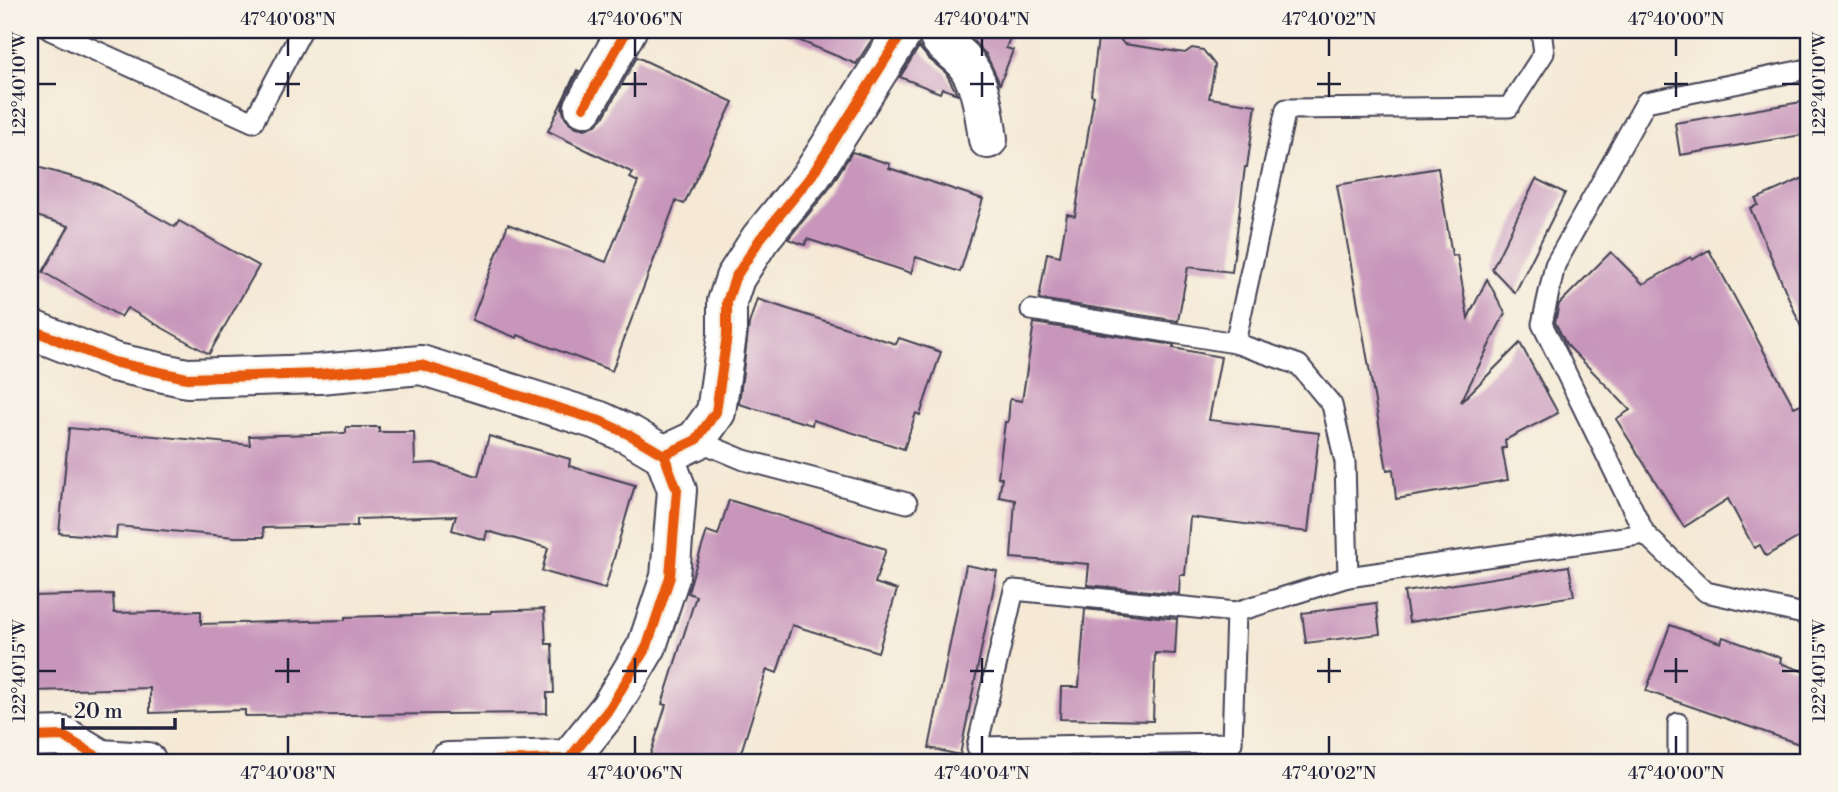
<svg xmlns="http://www.w3.org/2000/svg" width="1838" height="792" viewBox="0 0 1838 792" font-family="'Libre Bodoni',serif">
  <style>
    .building { fill: #c896bb }
    .lines { fill: none; stroke-linecap: round; stroke-linejoin: round }
    .service-casing { stroke: #424052; stroke-width: 23 }
    .minor-casing { stroke: #424052; stroke-width: 42 }
    .service { stroke: #fff; stroke-width: 19 }
    .minor { stroke: #fff; stroke-width: 38 }
    .cycleway-casing { stroke: #f7f3e8; stroke-width: 15 }
    .cycleway { stroke: #e8590c; stroke-width: 10 }
    .ticks { fill: none; stroke: #22223b; stroke-width: 2.5 }
    .neatline { fill: none; stroke: #22223b; stroke-width: 2.5 }
    .ticks-label { font-size: 18px; text-anchor: middle; fill: #22223b }
  </style>
  <rect width="100%" height="100%" fill="#f7f3e8"/>
  <filter id="ink" filterUnits="userSpaceOnUse"><feTurbulence type="fractalNoise" baseFrequency=".0143" numOctaves="2"/><feDisplacementMap in="SourceGraphic" scale="14" xChannelSelector="R" yChannelSelector="G"/><feConvolveMatrix kernelMatrix="1 2 1 2 8 2 1 2 1" color-interpolation-filters="sRGB"/></filter>
  <filter id="wash" filterUnits="userSpaceOnUse"><feTurbulence type="fractalNoise" baseFrequency=".00686" numOctaves="4" result="noise"/><feDisplacementMap in="SourceGraphic" scale="28" xChannelSelector="R" yChannelSelector="G"/><feGaussianBlur stdDeviation="1.57" result="paint"/><feColorMatrix in="noise" values="0 0 0 0 0 0 0 0 0 0 0 0 0 0 0 0 0 1.4 0 .05"/><feComposite in="paint" operator="in"/></filter>
  <g filter="url(#wash)">
    <rect width="100%" height="100%" fill="#f5e9d5"/>
    <g id="blocks">
      <!-- building -->
      <g class="building">
        <polygon points="774,30 878,30 856,64"/>
        <polygon points="962,30 1013,30 1006,48 1013,50 1000,84 986,54"/>
        <polygon points="1099,30 1113,30 1124,44 1185,53 1192,48 1203,50 1215,65 1209,98 1256,105 1247,167 1245,167 1232,272 1188,267 1178,321 1039,299 1047,253 1060,256 1067,214 1075,216 1094,96 1091,95"/>
        <polygon points="919,47 928,58 946,73 957,94 942,88 940,93 900,77"/>
        <polygon points="637,57 733,102 684,204 676,201 612,371 518,335 517,338 472,320 508,224 606,262 638,182 630,178 633,173 548,131 577,70 579,71 565,96 562,108 565,118 573,126 585,129 596,125 603,118"/>
        <polygon points="1808,101 1808,134 1680,155 1675,123"/>
        <polygon points="852,152 890,164 889,168 983,199 960,272 916,257 911,273 807,239 805,245 788,239 829,189"/>
        <polygon points="30,165 98,184 175,227 179,221 259,266 209,354 127,308 121,317 43,272 69,226 30,214"/>
        <polygon points="1438,168 1452,256 1457,255 1468,318 1487,279 1505,313 1461,402 1520,343 1558,413 1505,440 1506,448 1502,448 1508,480 1396,499 1393,469 1387,470 1337,185"/>
        <polygon points="1808,176 1808,343 1750,208 1758,205 1756,199"/>
        <polygon points="1536,179 1565,193 1515,293 1492,269"/>
        <polygon points="1709,250 1794,407 1808,401 1808,532 1766,556 1760,545 1754,548 1728,499 1684,527 1616,419 1630,410 1566,344 1555,322 1559,304 1611,252 1643,284 1691,257 1692,260"/>
        <polygon points="757,299 896,344 899,338 941,352 920,415 916,413 904,449 813,420 812,425 739,404 749,324"/>
        <polygon points="1034,323 1174,345 1173,348 1221,357 1209,420 1319,433 1308,532 1190,517 1185,575 1180,575 1179,594 1087,585 1089,564 1011,558 1015,500 999,497 1002,478 998,477 1005,422 1008,422 1010,399 1022,401"/>
        <polygon points="346,427 379,427 379,432 414,432 415,464 434,463 478,476 489,436 570,459 569,466 635,485 605,589 542,571 548,548 487,531 485,540 452,530 456,516 357,519 357,526 263,528 264,537 235,537 117,526 116,538 59,533 69,428 250,445 249,436 346,433"/>
        <polygon points="729,500 886,549 875,583 897,590 878,652 792,625 777,673 767,669 738,762 648,762 666,705 662,704 696,596 688,593 692,578 707,531 718,535"/>
        <polygon points="966,565 997,571 960,755 929,748"/>
        <polygon points="1569,566 1574,596 1409,622 1404,592"/>
        <polygon points="113,594 114,613 201,611 201,624 345,620 345,617 491,613 491,611 544,609 546,644 552,644 554,693 547,693 547,713 245,716 245,710 150,713 150,688 31,691 30,596"/>
        <polygon points="1376,603 1380,634 1306,643 1302,613"/>
        <polygon points="1085,609 1177,619 1175,654 1155,653 1153,721 1060,719 1061,687 1079,687"/>
        <polygon points="1670,625 1721,643 1723,637 1781,658 1780,663 1808,673 1808,747 1646,691"/>
      </g>
    </g>
  </g>
  <g filter="url(#ink)">
    <use href="#blocks" fill-opacity="0" stroke="#424052" stroke-width="2"/>
    <g class="lines">
      <defs>
        <g id="service">
          <polyline points="50,30 253,122 302,30"/>
          <polyline points="1031,310 1235,343 1286,109 1509,107 1544,53 1541,30"/>
          <polyline points="1235,343 1299,365 1332,405 1345,462 1348,577 1645,534 1542,324 1555,265 1646,102 1808,69"/>
          <polyline points="696,440 744,460 907,503"/>
          <polyline points="1645,534 1706,592 1808,615"/>
          <polyline points="1236,612 1232,743 977,747 1014,590 1236,612 1348,577"/>
          <polyline points="1678,723 1678,762"/>
        </g>
        <g id="minor">
          <path d="M936,30c4,14 16,18 26,29 19,21 22,52 26,80"/>
          <polyline points="584,107 627,30"/>
          <polyline points="30,329 113,362 187,378 319,374 421,365 600,421 630,435 664,455"/>
          <polyline points="664,455 696,440 716,412 727,335 727,302 735,278 760,239 812,175 904,30"/>
          <polyline points="30,737 63,736 101,759 147,762"/>
          <polyline points="448,762 569,759 610,708 647,646 670,577 677,490 664,455"/>
        </g>
      </defs>
      <!-- service casing -->
      <use href="#service" class="service-casing"/>
      <!-- minor casing -->
      <use href="#minor" class="minor-casing"/>
      <!-- service -->
      <use href="#service" class="service"/>
      <!-- minor -->
      <use href="#minor" class="minor"/>
      <defs>
        <g id="cycleway">
          <polyline points="584,107 627,30"/>
          <polyline points="30,329 113,362 187,378 319,374 421,365 600,421 630,435 664,455"/>
          <polyline points="664,455 696,440 716,412 727,335 727,302 735,278 760,239 812,175 904,30"/>
          <polyline points="30,737 63,736 101,759 147,762"/>
          <polyline points="448,762 569,759 610,708 647,646 670,577 677,490 664,455"/>
        </g>
      </defs>
      <!-- cycleway casing -->
      <use href="#cycleway" class="cycleway-casing"/>
      <!-- cycleway -->
      <use href="#cycleway" class="cycleway"/>
    </g>
  </g>
  <!-- ticks -->
  <path class="ticks" d="M288,38v18M635,38v18M982,38v18M1329,38v18M1676,38v18M288,72v25M635,72v25M982,72v25M1329,72v25M1676,72v25M38,84h18M275,84h25M622,84h25M970,84h24M1317,84h24M1664,84h24M1782,84h18M288,658v25M635,658v25M982,658v25M1329,658v25M1676,658v25M38,671h18M275,671h25M622,671h25M970,671h24M1317,671h24M1664,671h24M1782,671h18M288,736v18M635,736v18M982,736v18M1329,736v18M1676,736v18"/>
  <!-- margin -->
  <rect width="1838" height="792" fill="none" stroke="#f7f3e8" stroke-width="77"/>
  <!-- scale -->
  <path d="M63 718v10h112v-10" fill="none" stroke="#22223b" stroke-width="3.5"/>
  <text x="74" y="718" font-size="21" fill="#22223b" stroke="#f7f3e8" stroke-width="5" paint-order="stroke">20 m</text>
  <rect x="38" y="38" width="1762" height="716" class="neatline"/>
  <g class="ticks-label">
    <text x="288" y="25">47°40'08"N</text>
    <text x="635" y="25">47°40'06"N</text>
    <text x="982" y="25">47°40'04"N</text>
    <text x="1329" y="25">47°40'02"N</text>
    <text x="1676" y="25">47°40'00"N</text>
    <text transform="translate(1819 84) rotate(-90)" y="6">122°40'10"W</text>
    <text transform="translate(19 84) rotate(-90)" y="6">122°40'10"W</text>
    <text transform="translate(1819 671) rotate(-90)" y="6">122°40'15"W</text>
    <text transform="translate(19 671) rotate(-90)" y="6">122°40'15"W</text>
    <text x="288" y="779">47°40'08"N</text>
    <text x="635" y="779">47°40'06"N</text>
    <text x="982" y="779">47°40'04"N</text>
    <text x="1329" y="779">47°40'02"N</text>
    <text x="1676" y="779">47°40'00"N</text>
  </g>
</svg>
